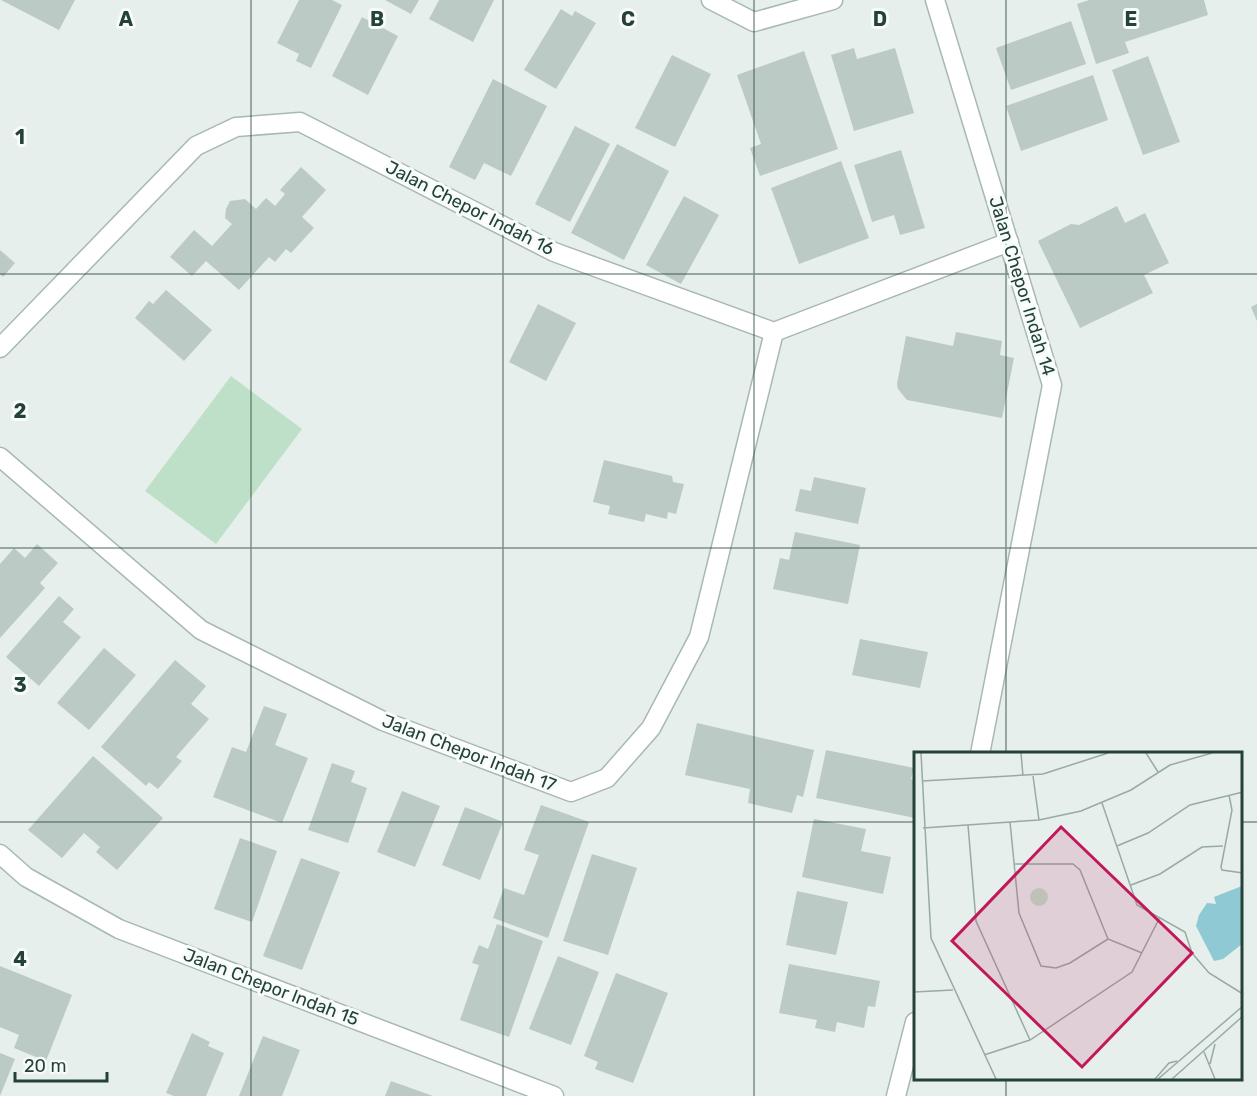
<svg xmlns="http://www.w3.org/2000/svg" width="1257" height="1096" viewBox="0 0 1257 1096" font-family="Rubik,sans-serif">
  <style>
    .green { fill: #bfe0c8 }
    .building { fill: #bbcac4 }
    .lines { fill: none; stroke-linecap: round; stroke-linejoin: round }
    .street-casing { stroke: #a8b8b2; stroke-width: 21 }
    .street { stroke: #fff; stroke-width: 18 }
    .grid { fill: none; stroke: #24423a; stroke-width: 1.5; stroke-opacity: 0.55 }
    .labels { text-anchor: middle; stroke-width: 6; stroke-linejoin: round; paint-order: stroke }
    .street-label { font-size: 18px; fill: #24423a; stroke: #f7fbf9 }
    .inset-road { fill: none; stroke: #98aaa4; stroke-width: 1.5 }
    .view { fill: #c2185b; fill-opacity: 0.15; stroke: #c2185b; stroke-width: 3 }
    .inset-edge { fill: none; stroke: #24423a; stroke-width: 3 }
    .grid-label { font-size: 20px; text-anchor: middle; font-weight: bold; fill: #24423a; stroke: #f7fbf9; stroke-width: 6; stroke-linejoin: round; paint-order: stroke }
  </style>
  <rect width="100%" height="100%" fill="#e6efeb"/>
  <!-- green -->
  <polygon class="green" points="231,376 302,429 216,544 145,491"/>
  <!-- building -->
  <g class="building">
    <polygon points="1,0 75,0 59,30"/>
    <polygon points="299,0 332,0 342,5 311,68 296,61 299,54 277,43"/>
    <polygon points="385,0 419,0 411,14"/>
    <polygon points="439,0 494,0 473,42 429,19"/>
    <polygon points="1089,0 1204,0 1208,15 1125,42 1129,53 1096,64 1077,4"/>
    <polygon points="561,9 572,16 575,11 596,23 556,89 524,70"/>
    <polygon points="362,17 398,36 368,95 332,76"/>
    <polygon points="1071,21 1086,64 1011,90 996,48"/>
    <polygon points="854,48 857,59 895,48 914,113 854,131 831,55"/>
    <polygon points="804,51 838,149 760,176 750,148 761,144 737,75"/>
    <polygon points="672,55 711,74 675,147 635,128"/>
    <polygon points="1148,56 1180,142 1143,155 1112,70"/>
    <polygon points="1093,75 1108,120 1021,151 1006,106"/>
    <polygon points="493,79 547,106 511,176 484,163 475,180 449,167"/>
    <polygon points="575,126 610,144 570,222 535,204"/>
    <polygon points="617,144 669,171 624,260 571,233"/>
    <polygon points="901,150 925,228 900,235 894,215 872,222 854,165"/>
    <polygon points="841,161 869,238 799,264 771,188"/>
    <polygon points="301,167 326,190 302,217 314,228 291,253 286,249 275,262 269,257 239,290 206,261 192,276 170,257 194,230 212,246 232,224 225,218 226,209 230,201 245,199 256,209 266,198 275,206 285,194 280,190"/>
    <polygon points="684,196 719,215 681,284 646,265"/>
    <polygon points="1117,206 1125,223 1145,213 1169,263 1144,275 1153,293 1080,328 1038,241 1071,224 1079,225"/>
    <polygon points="0,250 15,263 3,277 0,274"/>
    <polygon points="166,290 212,330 184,361 135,318 149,301 153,304"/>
    <polygon points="538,304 576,323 546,381 509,362"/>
    <polygon points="1257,304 1257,321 1251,307"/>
    <polygon points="956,332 1002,341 1000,355 1014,358 1002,418 907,400 898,389 897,384 906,336 953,346"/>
    <polygon points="604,460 672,476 673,482 684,484 676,514 668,512 667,519 646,514 644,522 608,514 610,506 593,502"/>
    <polygon points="814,477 866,488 858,524 795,511 800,489 811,491"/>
    <polygon points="795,532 860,545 848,604 773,589 780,558 789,560"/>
    <polygon points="37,544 58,563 40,583 45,588 0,638 0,564 14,548 25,558"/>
    <polygon points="59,596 74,609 63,622 81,637 39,686 6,657"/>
    <polygon points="860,639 928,652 920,688 852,675"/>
    <polygon points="104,648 136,675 89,730 57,703"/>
    <polygon points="175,660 206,686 191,704 209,719 176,757 182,761 158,789 149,782 146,786 101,747"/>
    <polygon points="264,706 287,714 275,745 308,758 282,823 213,797 232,747 246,752"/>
    <polygon points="697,723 814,750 803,797 797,795 792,813 748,803 750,789 685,775"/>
    <polygon points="826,750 914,768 911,779 915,780 915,818 816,798"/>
    <polygon points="93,756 163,818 117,870 96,852 100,847 84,833 62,858 28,830"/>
    <polygon points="332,763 355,771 351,782 367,788 348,843 308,830"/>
    <polygon points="402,791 440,806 415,867 377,852"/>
    <polygon points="541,805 589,822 548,938 493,918 504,888 524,895 539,855 524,850"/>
    <polygon points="465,807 503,822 480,880 442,865"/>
    <polygon points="814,819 866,829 861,851 891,857 883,894 802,877"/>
    <polygon points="240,838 277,851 252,922 214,909"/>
    <polygon points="592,854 637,868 608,955 563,941"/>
    <polygon points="301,858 340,872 302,970 263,956"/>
    <polygon points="797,891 848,902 836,955 786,945"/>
    <polygon points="497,924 543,941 509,1037 460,1020 479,965 472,963 479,945 488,949"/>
    <polygon points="558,956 599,972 571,1045 529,1029"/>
    <polygon points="789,964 880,981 875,1007 868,1006 864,1028 837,1022 835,1032 815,1028 817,1020 779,1013"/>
    <polygon points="0,966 72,995 46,1061 14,1048 19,1035 0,1027"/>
    <polygon points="616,973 668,993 633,1083 595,1069 598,1062 584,1056"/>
    <polygon points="192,1033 210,1042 208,1046 224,1053 206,1096 174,1096 166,1093"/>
    <polygon points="263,1036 300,1050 282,1096 239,1096"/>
    <polygon points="0,1053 15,1059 0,1096"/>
    <polygon points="391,1081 433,1096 385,1096"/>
  </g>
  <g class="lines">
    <defs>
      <g id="street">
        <polyline points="711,0 754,22 833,0"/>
        <polyline points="935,0 1052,385 980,754"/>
        <polyline points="0,348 196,146 236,127 300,122 554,252 774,332 1009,242"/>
        <polyline points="0,457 201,630 383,721 571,792 607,778 651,728 699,637 774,332"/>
        <polyline points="0,854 26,877 119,929 554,1096"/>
        <polyline points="896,1096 915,1022"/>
      </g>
    </defs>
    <!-- street casing -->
    <use href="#street" class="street-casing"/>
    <!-- street -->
    <use href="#street" class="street"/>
  </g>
  <!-- grid -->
  <path class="grid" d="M251,0v1096M503,0v1096M754,0v1096M1006,0v754M0,274h1257M0,548h1257M0,822h915M1240,822h17M1006,1080v16"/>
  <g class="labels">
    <!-- street labels -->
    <g class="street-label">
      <text transform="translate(470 208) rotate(27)" y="6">Jalan Chepor Indah 16</text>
      <text transform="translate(1022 286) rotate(73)" y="6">Jalan Chepor Indah 14</text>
      <text transform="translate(469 753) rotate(21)" y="6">Jalan Chepor Indah 17</text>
      <text transform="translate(271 987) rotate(21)" y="6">Jalan Chepor Indah 15</text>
    </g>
  </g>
  <!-- overview -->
  <g transform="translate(914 752)">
    <rect width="328" height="328" fill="#e6efeb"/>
    <path d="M116 145a9 9 0 1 1 18 0a9 9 0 1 1-18 0Z" fill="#bfe0c8"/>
    <path d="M328,134v58l-19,15 -9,2 -18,-35 3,-11 8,-12 9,1 -2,-7z" fill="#8ec9d4"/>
    <path class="inset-road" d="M7,1l10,185 65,141M107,1l2,23M232,1l12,19M119,24l6,44M8,29l121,-7 65,-21M315,43l3,15 -11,57 1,3 21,3M188,51l35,102 48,27 7,21 17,20 34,21M96,70l9,91 22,53 15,2 14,-5 38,-24M54,73l8,96 54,119M9,76l116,-8 42,-9 50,-21 39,-25 42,-12M203,94l31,-13 42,-28 53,-13M101,112h58l7,6 28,69 34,14M217,133l29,-11 42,-27 21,-1M0,240l39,-2M290,300l11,27M70,303l46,-15 102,-68 28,-55M296,312l5,-20M241,327l14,-16 8,-2M244,327l85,-73M258,327l71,-63"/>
    <path class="view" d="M147,75l131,126 -110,114 -130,-126z"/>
    <rect width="328" height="328" class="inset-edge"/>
  </g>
  <g class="grid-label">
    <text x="126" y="26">A</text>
    <text x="377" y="26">B</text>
    <text x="628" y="26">C</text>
    <text x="880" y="26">D</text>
    <text x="1131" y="26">E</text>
    <text x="20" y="144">1</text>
    <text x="20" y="418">2</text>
    <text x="20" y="692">3</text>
    <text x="20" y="966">4</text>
  </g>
  <!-- scale -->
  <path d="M15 1072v9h92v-9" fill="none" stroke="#24423a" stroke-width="3"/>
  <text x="24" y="1072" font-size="18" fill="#24423a" stroke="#f7fbf9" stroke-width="4.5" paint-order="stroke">20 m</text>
</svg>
